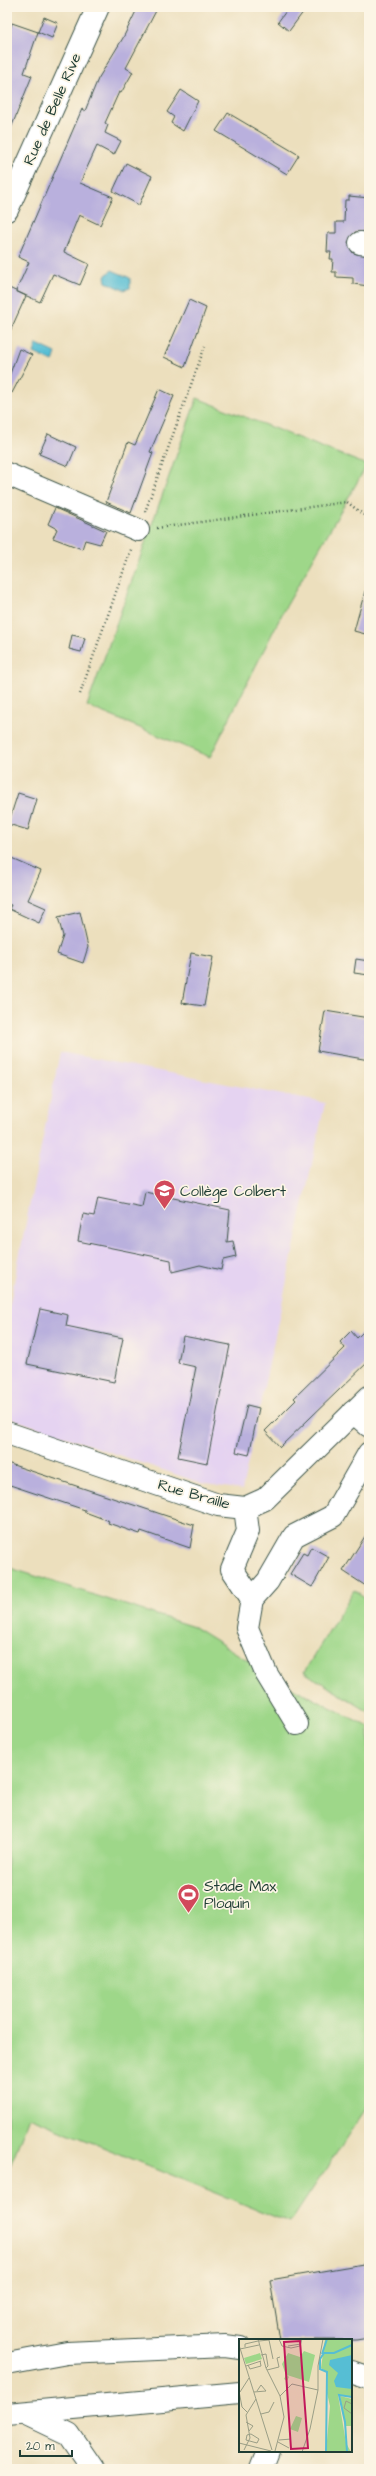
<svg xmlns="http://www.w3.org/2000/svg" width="376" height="2476" viewBox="0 0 376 2476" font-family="'Architects Daughter',sans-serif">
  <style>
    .built { fill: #e5d3f1 }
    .green { fill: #9ed789; stroke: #5e8a5e }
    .water { fill: #56bed4; stroke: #3a7e84 }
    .building { fill: #b9b0dd }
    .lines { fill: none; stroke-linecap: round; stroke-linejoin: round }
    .minor-casing { stroke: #3e5549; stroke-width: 24 }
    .path { stroke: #3e5549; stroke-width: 2.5; stroke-dasharray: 1 3; stroke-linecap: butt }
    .minor { stroke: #fff; stroke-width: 22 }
    .labels { text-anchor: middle; stroke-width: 3.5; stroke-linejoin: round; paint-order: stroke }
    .street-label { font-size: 15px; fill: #1f3d34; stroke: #fcf5e5 }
    .poi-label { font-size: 15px; fill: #1f3d34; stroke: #fcf5e5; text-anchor: start }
    .inset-river { fill: none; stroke: #56bed4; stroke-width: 2 }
    .inset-road { fill: none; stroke: #9a9e86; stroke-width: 1 }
    .view { fill: #c2185b; fill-opacity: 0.15; stroke: #c2185b; stroke-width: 2 }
    .inset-edge { fill: none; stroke: #1f3d34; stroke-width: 2 }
  </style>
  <rect width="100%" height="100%" fill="#fcf5e5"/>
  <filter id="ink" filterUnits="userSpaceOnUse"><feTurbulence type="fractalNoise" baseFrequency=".025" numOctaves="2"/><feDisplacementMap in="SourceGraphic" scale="8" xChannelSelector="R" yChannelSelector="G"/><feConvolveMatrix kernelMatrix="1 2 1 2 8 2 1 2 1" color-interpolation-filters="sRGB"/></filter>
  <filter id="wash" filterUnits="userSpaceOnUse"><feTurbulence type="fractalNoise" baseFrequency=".012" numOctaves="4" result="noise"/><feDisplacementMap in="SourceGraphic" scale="16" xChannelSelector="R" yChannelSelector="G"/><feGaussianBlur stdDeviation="0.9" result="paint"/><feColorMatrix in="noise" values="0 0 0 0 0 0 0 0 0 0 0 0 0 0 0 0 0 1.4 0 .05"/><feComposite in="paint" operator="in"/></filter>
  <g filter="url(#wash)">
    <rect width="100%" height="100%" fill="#ecdfbd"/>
    <!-- built -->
    <polygon class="built" points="60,1052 325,1103 242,1490 201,1483 7,1417 7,1318"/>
    <!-- green -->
    <g class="green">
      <polygon points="197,398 367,465 284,610 210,757 87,706"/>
      <polygon points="7,1567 194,1627 291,1687 369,1727 369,2104 290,2223 29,2117 7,2174"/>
      <polygon points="354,1590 369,1600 369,1712 304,1672"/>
    </g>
    <!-- water -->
    <g class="water">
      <polygon points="112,270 130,278 130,288 124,290 106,282 105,276"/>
      <polygon points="37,344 56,353 53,362 34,353"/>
    </g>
    <g id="blocks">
      <!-- building -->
      <g class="building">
        <polygon points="138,7 158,7 126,68 133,72 121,93 119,92 105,123 108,125 105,133 121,141 114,155 97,146 80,183 113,197 100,225 79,215 64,252 89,264 80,285 53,274 40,302 16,291 29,262 18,257 82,109 85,111 98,79 123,38"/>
        <polygon points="289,7 307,7 289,31 278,22"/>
        <polygon points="44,17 58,23 52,38 38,32 24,73 32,76 7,138 7,37 12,23 38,32"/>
        <polygon points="181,90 198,101 183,131 171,123 174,117 167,112"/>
        <polygon points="228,113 299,155 287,174 216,131"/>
        <polygon points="126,163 152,176 139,205 113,191"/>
        <polygon points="349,196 369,198 369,231 355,232 348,242 353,253 369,256 369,286 353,284 353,278 336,277 336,272 332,272 333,259 330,259 331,252 327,252 328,233 336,233 336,222 344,222 345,200 349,200"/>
        <polygon points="7,287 26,296 7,338"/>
        <polygon points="189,300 206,308 185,367 164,357"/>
        <polygon points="19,349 32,355 12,393 7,391 7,382"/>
        <polygon points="159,389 174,396 150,452 153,453 131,513 106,502 128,442 135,445"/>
        <polygon points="48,434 76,447 68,466 39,454"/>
        <polygon points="55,508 106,531 100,544 85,540 82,549 53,538 57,529 48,524"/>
        <polygon points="365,591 369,592 369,635 354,631"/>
        <polygon points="72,635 85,638 81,652 69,649"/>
        <polygon points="18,793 37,799 28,830 8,824"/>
        <polygon points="7,856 41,871 28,900 46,908 39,923 9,909 11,905 7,904"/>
        <polygon points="80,912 88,947 83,963 57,954 63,936 58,917"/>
        <polygon points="191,953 213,957 204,1006 182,1003"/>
        <polygon points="356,959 369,961 369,975 354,973"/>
        <polygon points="325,1011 369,1018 369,1060 318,1051"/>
        <polygon points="145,1192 230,1210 227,1242 233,1241 236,1257 223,1260 221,1270 200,1265 172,1272 171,1260 78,1241 83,1214 94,1216 98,1198 142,1207"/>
        <polygon points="40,1309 68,1315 66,1326 123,1338 114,1382 27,1364"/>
        <polygon points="369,1326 369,1361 280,1447 265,1431 296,1400 294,1398 345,1348 340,1342 351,1331 357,1338"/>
        <polygon points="183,1336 230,1345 207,1463 178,1457 196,1367 178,1363"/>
        <polygon points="247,1405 259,1408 249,1455 236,1452"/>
        <polygon points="7,1463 194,1525 190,1548 141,1531 140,1534 108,1523 109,1521 85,1512 85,1510 7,1484"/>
        <polygon points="369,1530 369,1588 343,1571"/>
        <polygon points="311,1547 329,1557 312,1587 290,1574 303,1553 307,1555"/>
        <polygon points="369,2263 369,2338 356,2340 280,2340 270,2280"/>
      </g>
    </g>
  </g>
  <g filter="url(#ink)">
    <use href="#blocks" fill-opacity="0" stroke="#3e5549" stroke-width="1"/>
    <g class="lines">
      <defs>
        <g id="minor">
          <polyline points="7,210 98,7"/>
          <polyline points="360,243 369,244"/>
          <polyline points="7,474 138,530"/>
          <polyline points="353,1412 369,1426"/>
          <polyline points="7,1433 218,1505 245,1508 265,1499 369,1397"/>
          <polyline points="245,1508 248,1531 232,1569 252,1599 247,1628 266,1673 297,1724"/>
          <polyline points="252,1599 268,1581 294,1536 333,1516 369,1453"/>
          <polyline points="7,2364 67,2353 225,2346 240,2348"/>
          <polyline points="351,2372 369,2378"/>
          <polyline points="25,2413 69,2434 93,2469"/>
          <polyline points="7,2414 240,2393"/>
          <polyline points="261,2469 268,2451"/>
        </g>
      </defs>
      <!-- minor casing -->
      <use href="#minor" class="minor-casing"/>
      <!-- path -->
      <g class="path">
        <polyline points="145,512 205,346"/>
        <polyline points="157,528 347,502 369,519"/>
        <polyline points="80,694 132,547"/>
      </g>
      <!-- minor -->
      <use href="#minor" class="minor"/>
    </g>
  </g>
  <!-- icons -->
  <defs>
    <symbol id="school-pin" viewBox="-11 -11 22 30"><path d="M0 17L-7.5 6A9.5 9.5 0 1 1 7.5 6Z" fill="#d1495b" stroke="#fcf5e5"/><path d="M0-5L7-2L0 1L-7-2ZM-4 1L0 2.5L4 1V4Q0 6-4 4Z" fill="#fff"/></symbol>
    <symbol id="stadium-pin" viewBox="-11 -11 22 30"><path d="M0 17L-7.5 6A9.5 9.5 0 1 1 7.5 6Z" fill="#d1495b" stroke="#fcf5e5"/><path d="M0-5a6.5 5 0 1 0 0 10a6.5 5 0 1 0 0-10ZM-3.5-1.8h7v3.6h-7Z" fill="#fff"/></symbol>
  </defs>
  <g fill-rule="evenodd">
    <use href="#school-pin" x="152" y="1178" width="25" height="34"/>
    <use href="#stadium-pin" x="176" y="1882" width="25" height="34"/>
  </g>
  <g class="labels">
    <!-- street labels -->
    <g class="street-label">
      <text transform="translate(52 109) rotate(-66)" y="5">Rue de Belle Rive</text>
      <text transform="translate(194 1494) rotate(16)" y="5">Rue Braille</text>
    </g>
    <!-- poi labels -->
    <g class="poi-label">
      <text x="180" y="1196">Collège Colbert</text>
      <text x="204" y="1891">Stade Max<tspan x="204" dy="17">Ploquin</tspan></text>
    </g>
  </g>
  <!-- overview -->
  <g transform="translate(239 2339)">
    <rect width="113" height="113" fill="#ecdfbd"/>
    <path d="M86,0h27v58l-14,-2 8,48 5,9h-25l4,-46 -3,-13 1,-20 -7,-5zM65,12l11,4 -6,27 -22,-7 2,2 -2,4 -3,-2 2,-4 -4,-11 6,-11 12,4zM21,14l2,6 -16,5 -2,-6zM101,57l12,3v27h-7zM57,77l6,2 -4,14 -8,-3z" fill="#9ed789"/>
    <path d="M113,16v34l-16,-2 -2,-6 4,-8 -9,-8 1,-5z" fill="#56bed4"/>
    <path class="inset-river" d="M83,15l5,-15M87,113l1,-80 -7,-3v-10l4,-6h10l18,-8M108,113l-2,-30 -6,-27 13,2"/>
    <path class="inset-road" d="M19,0l8,29 14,28 4,21 -9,34M40,0l3,7 9,2 9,-2 2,-7M20,2l10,-1 4,19M0,6l33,105M49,7l13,-2M6,8v-3l13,-3M1,10l19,-4M22,16l5,-1 2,12 -2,2M9,26l2,4 11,-3 -1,-5M7,27l15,-5M28,31l12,-3 -2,-9 3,-1M0,52l3,16 5,5M1,53l9,-14M15,53l12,-1 -5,-6 -4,6M41,57l12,-12 26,6M113,65l-6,-3 -2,7 8,6M22,75l8,-2 5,-10M7,83l7,4 -4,5M12,95l8,5 -2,4 -11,-3 1,-5zM40,101l12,-1M39,103l11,6M0,104l32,8M5,111l6,-12 -4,-23 10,-16M63,113l8,-23 8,-39v-24l5,-27"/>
    <path class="view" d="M61,2l8,107 -17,1 -7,-107z"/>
    <rect width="113" height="113" class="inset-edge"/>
  </g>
  <!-- margin -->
  <rect width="376" height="2476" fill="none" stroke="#fcf5e5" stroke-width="24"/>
  <!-- scale -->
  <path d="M20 2450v6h52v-6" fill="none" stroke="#1f3d34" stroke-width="2"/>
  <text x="26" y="2450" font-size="12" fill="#1f3d34" stroke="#fcf5e5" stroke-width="3" paint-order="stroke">20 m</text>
</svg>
